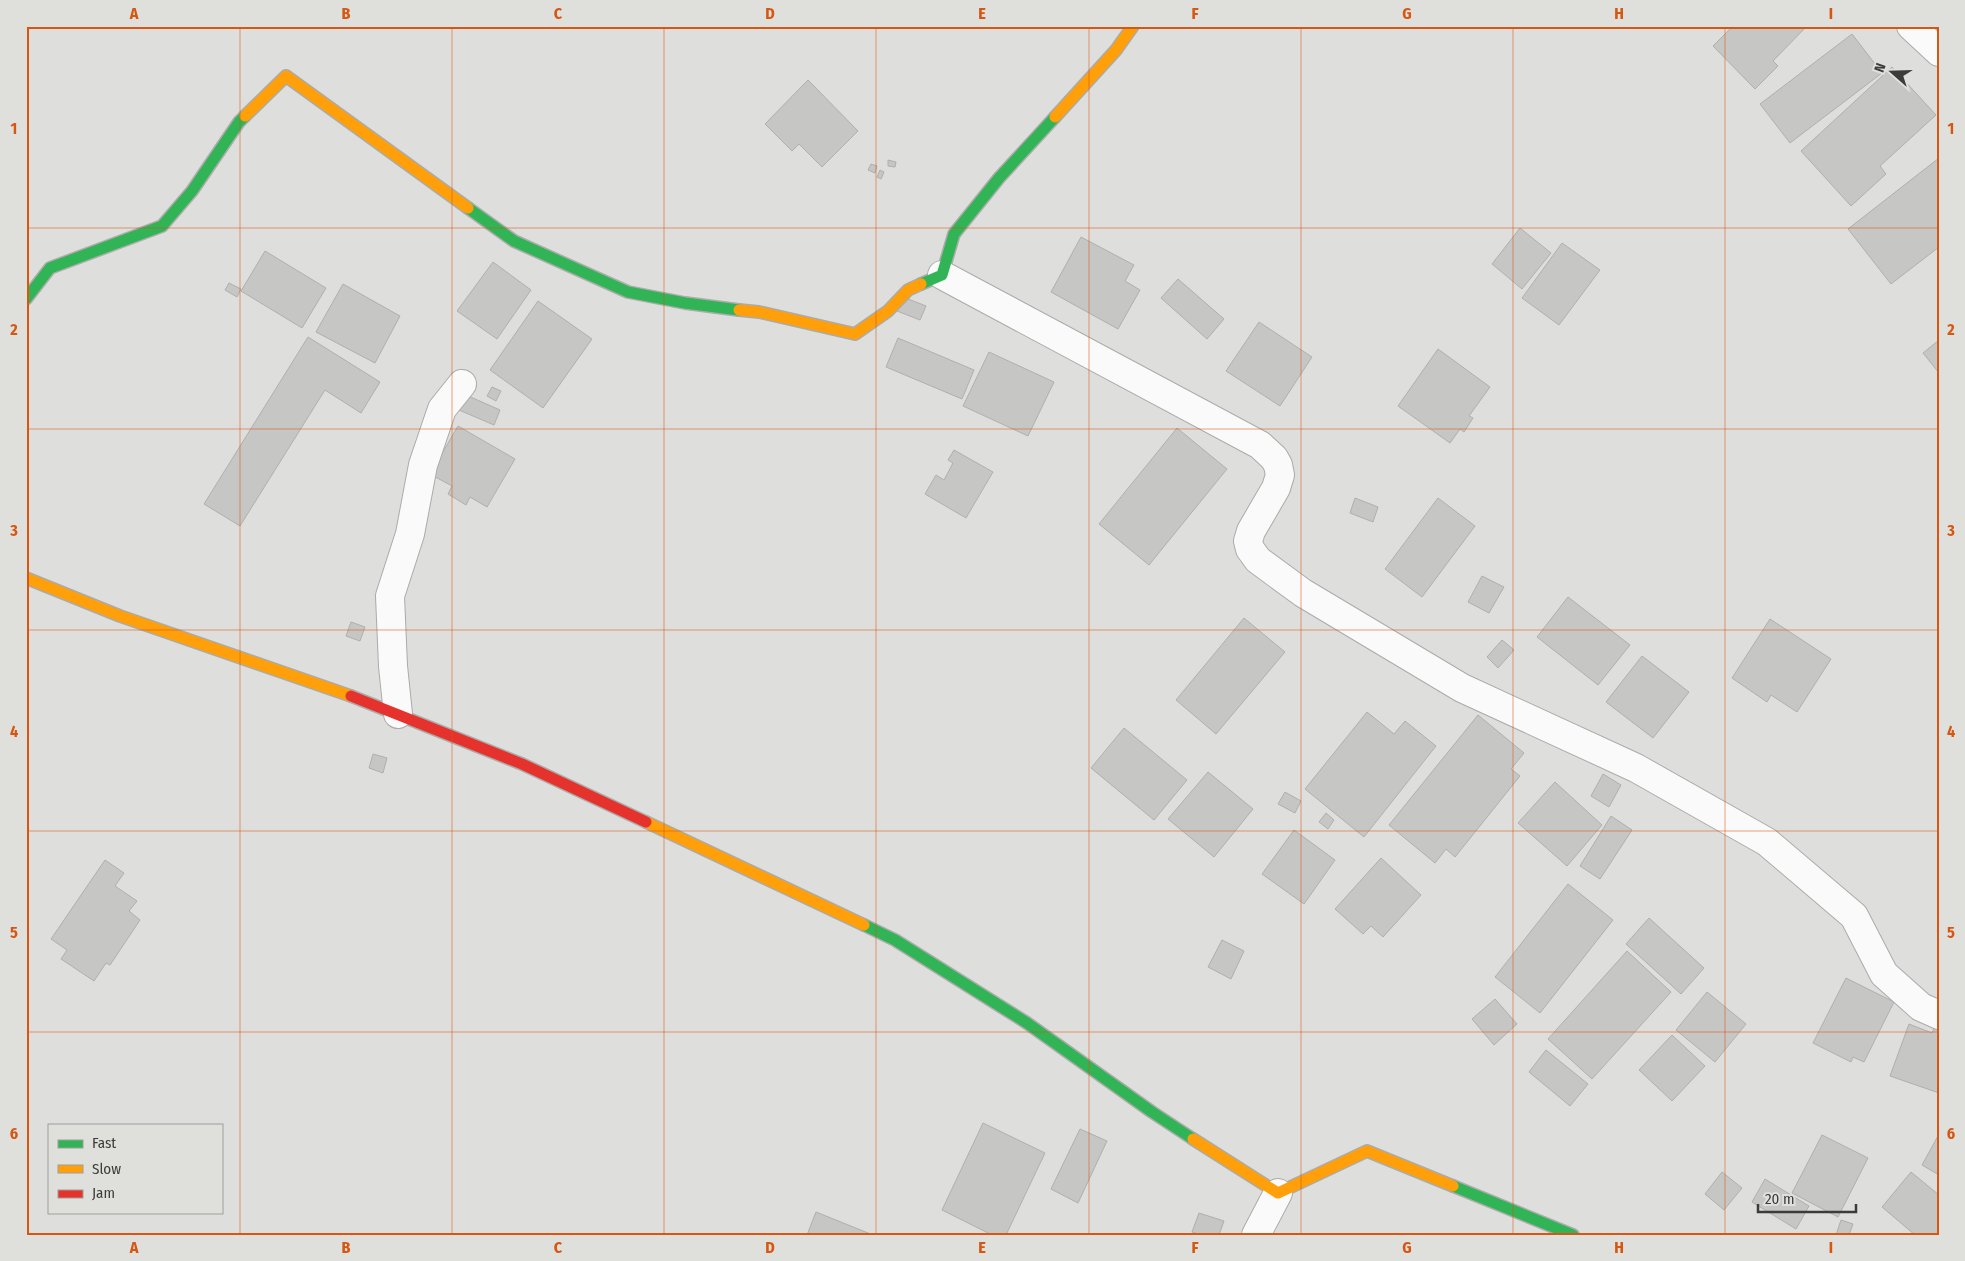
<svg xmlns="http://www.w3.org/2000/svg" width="1965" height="1261" viewBox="0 0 1965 1261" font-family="'Fira Sans Condensed',sans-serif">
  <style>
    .building { fill: #c6c6c5; stroke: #afb0ae }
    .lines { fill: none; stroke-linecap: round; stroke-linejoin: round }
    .street-casing { stroke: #ababaa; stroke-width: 30 }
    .fast-casing { stroke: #ababaa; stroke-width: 14 }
    .slow-casing { stroke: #ababaa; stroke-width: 14 }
    .jam-casing { stroke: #ababaa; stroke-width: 14 }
    .street { stroke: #fafafa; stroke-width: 28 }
    .fast { stroke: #30b455; stroke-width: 11 }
    .slow { stroke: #ff9f0a; stroke-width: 11 }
    .jam { stroke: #e5322d; stroke-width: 11 }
    .grid { fill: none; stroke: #d75611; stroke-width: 1; stroke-opacity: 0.55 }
    .neatline { fill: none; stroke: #d75611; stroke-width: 2 }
    .grid-label { font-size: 16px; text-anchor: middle; font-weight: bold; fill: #d75611 }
  </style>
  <rect width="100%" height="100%" fill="#dedfdd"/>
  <!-- building -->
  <g class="building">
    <polygon points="1733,26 1807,26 1773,61 1778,66 1755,89 1713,46"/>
    <polygon points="1852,34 1882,73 1790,143 1760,104"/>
    <polygon points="1892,67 1936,115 1880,166 1886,174 1851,206 1801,151"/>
    <polygon points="808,80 858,131 822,167 799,144 792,151 765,124"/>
    <polygon points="1939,158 1939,247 1891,284 1848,229"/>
    <polygon points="888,160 896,162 895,167 888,166"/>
    <polygon points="871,164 877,166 875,173 868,170"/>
    <polygon points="880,170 884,172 881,179 877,177"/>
    <polygon points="1520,228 1551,253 1522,289 1492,264"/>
    <polygon points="1081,237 1134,265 1125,281 1140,290 1118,329 1051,292"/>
    <polygon points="1562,243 1600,270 1559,325 1522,298"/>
    <polygon points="265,251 326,288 302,328 241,291"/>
    <polygon points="493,262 531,290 497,339 457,311"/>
    <polygon points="1178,279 1224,319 1207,339 1161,298"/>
    <polygon points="229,283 241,289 237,297 225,290"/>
    <polygon points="343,284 400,316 375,363 316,332"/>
    <polygon points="903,297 926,306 920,320 897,311"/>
    <polygon points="538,301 592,339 543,408 490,370"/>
    <polygon points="1259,322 1312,357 1280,406 1226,371"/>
    <polygon points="308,337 380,382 361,413 325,390 240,526 204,504"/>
    <polygon points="898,338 974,370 962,399 886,367"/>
    <polygon points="1939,340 1939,373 1923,353"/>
    <polygon points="1438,349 1490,387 1469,416 1473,418 1464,432 1460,429 1450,443 1398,406"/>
    <polygon points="989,352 1054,382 1028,436 963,406"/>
    <polygon points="492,387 501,391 496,401 487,396"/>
    <polygon points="466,395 500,410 494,425 459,410"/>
    <polygon points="458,426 515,459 487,507 470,497 466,505 448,494 452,486 430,474"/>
    <polygon points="1177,428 1227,469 1149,565 1099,524"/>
    <polygon points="954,450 993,472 966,518 925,494 936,475 944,480 953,463 948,460"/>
    <polygon points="1355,498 1378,507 1373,522 1350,513"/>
    <polygon points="1438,498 1475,526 1422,597 1385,569"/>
    <polygon points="1482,576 1504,587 1489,613 1468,602"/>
    <polygon points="1568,597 1630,645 1598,685 1537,637"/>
    <polygon points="1244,618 1285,652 1216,734 1176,700"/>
    <polygon points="1770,619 1831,659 1797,712 1771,695 1767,702 1732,678"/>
    <polygon points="351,622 365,627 360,641 346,636"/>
    <polygon points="1502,640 1514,650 1498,668 1487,657"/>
    <polygon points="1642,656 1689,692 1653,738 1606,702"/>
    <polygon points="1367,712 1394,734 1405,721 1436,746 1364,837 1305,789"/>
    <polygon points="1478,715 1524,753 1511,769 1520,776 1455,857 1446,849 1435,863 1389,825"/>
    <polygon points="1124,728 1187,780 1154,820 1091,768"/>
    <polygon points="373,754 387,758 383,773 369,768"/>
    <polygon points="1208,772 1253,809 1214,857 1168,819"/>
    <polygon points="1603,774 1621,785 1609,807 1591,796"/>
    <polygon points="1555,782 1602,825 1567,866 1518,823"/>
    <polygon points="1285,792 1301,801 1295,813 1278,804"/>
    <polygon points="1326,813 1334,820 1328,829 1319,822"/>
    <polygon points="1611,816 1632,830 1600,879 1580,866"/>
    <polygon points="1294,830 1335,860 1304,904 1262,874"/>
    <polygon points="1381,858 1421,895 1383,937 1371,926 1363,934 1335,909"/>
    <polygon points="105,860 124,873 115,886 137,901 129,911 140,920 110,965 106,963 94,981 61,959 67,950 51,939"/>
    <polygon points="1568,884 1613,920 1540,1013 1495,977"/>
    <polygon points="1649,918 1704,968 1681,994 1626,944"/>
    <polygon points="1222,940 1244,951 1231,979 1208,967"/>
    <polygon points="1627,951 1671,992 1592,1079 1548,1039"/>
    <polygon points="1846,978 1894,1002 1864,1062 1853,1057 1851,1062 1813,1043"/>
    <polygon points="1707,992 1746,1024 1715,1062 1676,1030"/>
    <polygon points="1495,999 1517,1024 1494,1045 1472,1019"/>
    <polygon points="1909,1024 1932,1033 1935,1026 1939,1028 1939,1093 1890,1076"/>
    <polygon points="1672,1035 1705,1066 1672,1101 1639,1070"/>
    <polygon points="1546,1050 1588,1084 1570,1106 1529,1072"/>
    <polygon points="983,1123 1045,1153 1006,1235 992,1235 942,1210"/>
    <polygon points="1080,1129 1107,1141 1078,1203 1051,1189"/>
    <polygon points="1939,1134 1939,1175 1922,1165"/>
    <polygon points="1822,1135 1868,1158 1838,1217 1792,1193"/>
    <polygon points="1722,1172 1742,1188 1724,1210 1705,1194"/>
    <polygon points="1911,1172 1939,1195 1939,1235 1915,1235 1882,1207"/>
    <polygon points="1765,1179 1809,1206 1796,1229 1752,1202"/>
    <polygon points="816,1212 873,1235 807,1235"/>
    <polygon points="1199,1213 1224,1221 1219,1235 1201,1235 1192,1232"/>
    <polygon points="1841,1220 1853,1224 1849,1235 1836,1235"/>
  </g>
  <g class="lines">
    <defs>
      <g id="street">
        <polyline points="1911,26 1939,52"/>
        <polyline points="942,275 1260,445 1274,458 1278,465 1280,475 1276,488 1251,531 1248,541 1250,549 1258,560 1303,593 1462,688 1636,768 1767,842 1854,916 1884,974 1921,1007 1939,1015"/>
        <polyline points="398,714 393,666 390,596 410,534 423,465 442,409 462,384"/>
        <polyline points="1256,1235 1278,1193"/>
      </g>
      <g id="fast">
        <polyline points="468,208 514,241 628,292 685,303 739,310"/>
        <polyline points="921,284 942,275 954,234 999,178 1055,117"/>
        <polyline points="26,299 50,268 162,226 192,191 239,122 245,116"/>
        <polyline points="864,925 895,940 1027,1023 1152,1112 1193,1139"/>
        <polyline points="1453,1186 1573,1235"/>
      </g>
      <g id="slow">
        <polyline points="245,116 286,76 468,208"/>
        <polyline points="1055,117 1116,50 1133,26"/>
        <polyline points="739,310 759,312 855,334 888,311 908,290 921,284"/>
        <polyline points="26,578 120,616 351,696"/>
        <polyline points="646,822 864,925"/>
        <polyline points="1193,1139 1278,1193 1367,1151 1453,1186"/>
      </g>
      <polyline id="jam" points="351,696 522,764 646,822"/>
    </defs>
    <!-- street casing -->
    <use href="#street" class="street-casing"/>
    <!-- fast casing -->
    <use href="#fast" class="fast-casing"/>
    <!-- slow casing -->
    <use href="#slow" class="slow-casing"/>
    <!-- jam casing -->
    <use href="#jam" class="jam-casing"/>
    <!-- street -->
    <use href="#street" class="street"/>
    <!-- fast -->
    <use href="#fast" class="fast"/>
    <!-- slow -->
    <use href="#slow" class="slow"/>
    <!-- jam -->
    <use href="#jam" class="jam"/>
  </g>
  <!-- grid -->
  <path class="grid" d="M240,26v1209M452,26v1209M664,26v1209M876,26v1209M1089,26v1209M1301,26v1209M1513,26v1209M1725,26v1209M26,228h1913M26,429h1913M26,630h1913M26,831h1913M26,1032h1913"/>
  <!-- border -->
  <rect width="1965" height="1261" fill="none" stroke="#dfe0dc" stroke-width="55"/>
  <!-- legend -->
  <rect x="48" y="1124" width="175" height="90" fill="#dfe0dc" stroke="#9e9e9b"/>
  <rect x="58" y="1140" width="25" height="8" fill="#30b455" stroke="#9e9e9b"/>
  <text x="92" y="1148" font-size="15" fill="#3c3c3a">Fast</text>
  <rect x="58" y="1165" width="25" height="8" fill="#ff9f0a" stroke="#9e9e9b"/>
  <text x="92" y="1174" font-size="15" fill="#3c3c3a">Slow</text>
  <rect x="58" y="1190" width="25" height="8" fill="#e5322d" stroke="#9e9e9b"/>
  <text x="92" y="1198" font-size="15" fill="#3c3c3a">Jam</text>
  <!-- north arrow -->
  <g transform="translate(1892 72) rotate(290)" stroke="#dfe0dc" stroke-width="4" paint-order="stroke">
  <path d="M0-4L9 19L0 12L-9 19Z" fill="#3c3c3a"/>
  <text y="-8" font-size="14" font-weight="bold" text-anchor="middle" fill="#3c3c3a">N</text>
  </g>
  <!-- scale -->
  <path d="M1758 1204v8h98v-8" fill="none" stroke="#3c3c3a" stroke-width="2.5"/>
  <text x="1765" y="1204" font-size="15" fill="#3c3c3a" stroke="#dfe0dc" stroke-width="4" paint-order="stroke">20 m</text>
  <rect x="28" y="28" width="1910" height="1206" class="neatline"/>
  <g class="grid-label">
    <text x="134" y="19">A</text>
    <text x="346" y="19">B</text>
    <text x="558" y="19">C</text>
    <text x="770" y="19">D</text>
    <text x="982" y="19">E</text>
    <text x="1195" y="19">F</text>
    <text x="1407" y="19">G</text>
    <text x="1619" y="19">H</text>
    <text x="1831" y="19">I</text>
    <text x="14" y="134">1</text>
    <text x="1951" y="134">1</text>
    <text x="14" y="335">2</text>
    <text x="1951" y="335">2</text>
    <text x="14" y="536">3</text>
    <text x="1951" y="536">3</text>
    <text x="14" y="737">4</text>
    <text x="1951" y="737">4</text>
    <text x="14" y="938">5</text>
    <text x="1951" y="938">5</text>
    <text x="14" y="1139">6</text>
    <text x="1951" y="1139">6</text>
    <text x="134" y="1253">A</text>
    <text x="346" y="1253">B</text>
    <text x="558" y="1253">C</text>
    <text x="770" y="1253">D</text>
    <text x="982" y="1253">E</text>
    <text x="1195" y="1253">F</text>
    <text x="1407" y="1253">G</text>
    <text x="1619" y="1253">H</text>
    <text x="1831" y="1253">I</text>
  </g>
</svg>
